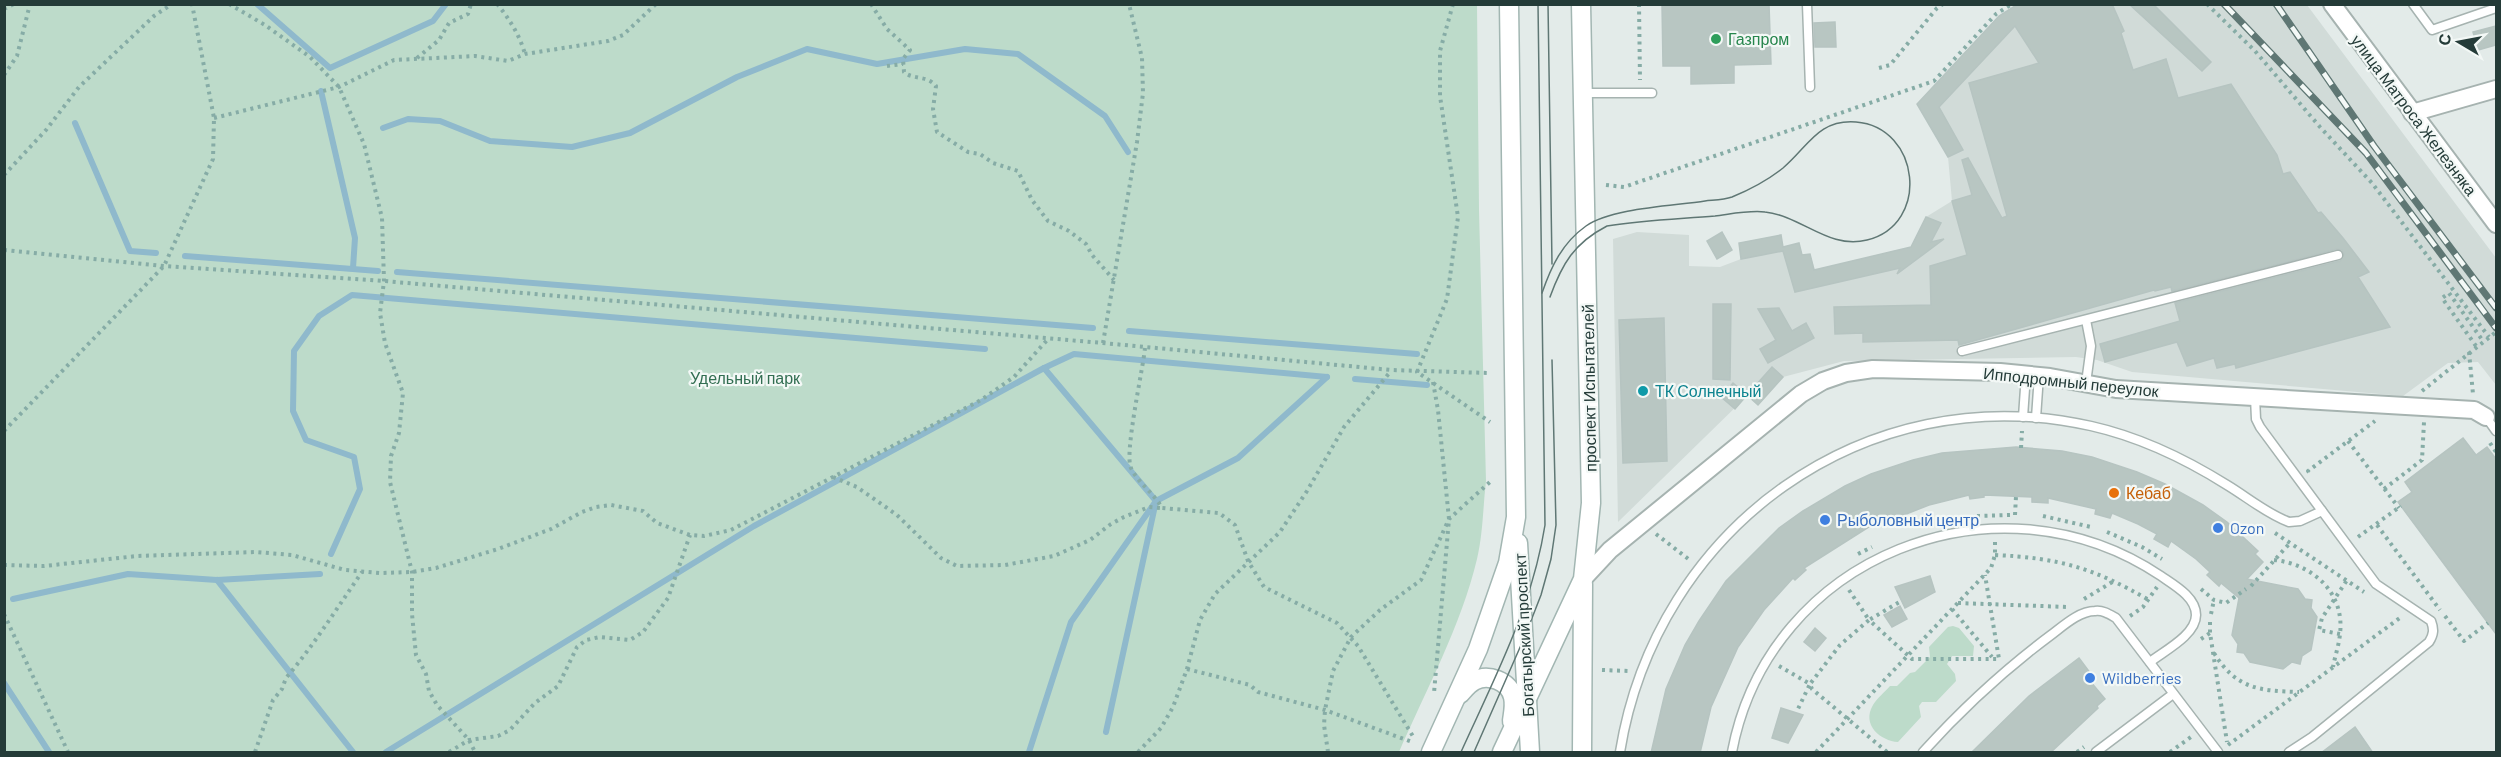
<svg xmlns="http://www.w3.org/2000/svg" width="2501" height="757" viewBox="0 0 2501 757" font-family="Barlow,sans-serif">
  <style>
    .built { fill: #d1dbd8 }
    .green { fill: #bddbca }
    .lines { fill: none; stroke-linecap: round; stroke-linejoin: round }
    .stream { stroke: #8fb9cc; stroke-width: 6 }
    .building { fill: #b8c6c2; stroke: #b6c4c1; stroke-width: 1.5 }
    .service-casing { stroke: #a6b3b0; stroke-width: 11 }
    .minor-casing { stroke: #a6b3b0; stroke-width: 20 }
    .secondary-casing { stroke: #a2b6b2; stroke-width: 21 }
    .path { stroke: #86aca6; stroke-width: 4; stroke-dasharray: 3 4.5; stroke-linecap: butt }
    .service { stroke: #fff; stroke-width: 8 }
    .minor { stroke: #fff; stroke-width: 16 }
    .secondary { stroke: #fff; stroke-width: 18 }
    .tram { stroke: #5f7774; stroke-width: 1.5 }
    .rail-casing { stroke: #5f7774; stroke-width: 7 }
    .rail { stroke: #f3f8f6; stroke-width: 4.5; stroke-dasharray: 14; stroke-linecap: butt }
    .leisure-dot { fill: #2e9e5b; stroke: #f3f8f6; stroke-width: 2 }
    .culture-dot { fill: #0f9aa8; stroke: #f3f8f6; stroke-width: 2 }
    .food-dot { fill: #e8710a; stroke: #f3f8f6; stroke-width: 2 }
    .shop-dot { fill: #3f7fe0; stroke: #f3f8f6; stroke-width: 2 }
    .labels { text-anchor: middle; stroke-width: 4.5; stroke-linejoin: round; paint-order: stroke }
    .leisure-label { font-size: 16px; fill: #27864d; stroke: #f3f8f6; text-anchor: start }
    .street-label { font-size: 16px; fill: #243b38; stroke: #f3f8f6 }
    .park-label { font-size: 16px; fill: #326e52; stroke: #f3f8f6 }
    .culture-label { font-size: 16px; fill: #0d838f; stroke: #f3f8f6; text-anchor: start }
    .food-label { font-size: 16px; fill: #c56008; stroke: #f3f8f6; text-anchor: start }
    .shop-label { font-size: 16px; fill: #366cbe; stroke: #f3f8f6; text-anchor: start }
  </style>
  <rect width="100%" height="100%" fill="#e3ebe9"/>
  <!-- built -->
  <polygon class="built" points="2018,4 2307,5 2496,258 2496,385 2478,362 2448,363 2403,396 2132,372 2097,360 2076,357 1844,361 1783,377 1758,405 1747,396 1618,522 1613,239 1637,232 1689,235 1689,266 1720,267 1741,259 1739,243 1781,235 1783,247 1799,243 1802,255 1810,254 1815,270 1911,247 1926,217 1952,201 1948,157 1917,104 1999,16"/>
  <!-- green -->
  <g class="green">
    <path d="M4,5h1473l2,205 7,271c-3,25 -3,53 -9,78 -16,67 -51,131 -78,193h-1394z"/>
    <path d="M1953,626l6,2 15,18 -1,10h-21l-5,8 8,10 1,7 -20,21h-14l-3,4 2,11 -23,25c-17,-1 -37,-17 -25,-37 4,-7 12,-13 17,-19h7l13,-13 5,-1 15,-15 -1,-10 19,-20z"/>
  </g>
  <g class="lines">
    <!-- stream -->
    <g class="stream">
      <polyline points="257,4 330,68 433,21 446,4"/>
      <polyline points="321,91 355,238 353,268"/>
      <polyline points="75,123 130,251 156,253"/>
      <polyline points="383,128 408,119 440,121 490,141 572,147 630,133 737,77 807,49 877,64 965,49 1018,54 1105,116 1128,152"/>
      <polyline points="185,256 378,271"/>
      <polyline points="397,272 1093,328"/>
      <polyline points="1129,331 1417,354"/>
      <polyline points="1044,368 1074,354 1327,377"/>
      <polyline points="1355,379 1427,385"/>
      <polyline points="331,554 360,489 354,457 306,440 293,411 294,351 319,316 352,295 985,349"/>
      <polyline points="217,580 353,752"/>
      <polyline points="13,599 128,574 217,580 320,574"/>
      <polyline points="4,683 49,752"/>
      <polyline points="1106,732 1156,501 1238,458 1327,377"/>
      <polyline points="386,752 754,526 1044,368 1156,501 1071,622 1029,752"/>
    </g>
  </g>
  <!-- building -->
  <g class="building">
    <polygon points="1662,4 1769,4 1771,64 1734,65 1734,83 1691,84 1691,66 1663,66"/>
    <polygon points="2018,4 2112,4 2124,31 2121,33 2133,70 2166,59 2178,98 2231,84 2277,155 2283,174 2290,172 2318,213 2321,212 2343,238 2369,272 2358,277 2390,327 2236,368 2235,364 2217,368 2214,358 2187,366 2177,342 2105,362 2100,344 2180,321 2175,303 2340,261 2344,254 2342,250 2337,249 2172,291 2171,287 2155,291 2154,290 1959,345 1958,340 1863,342 1863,333 1835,334 1834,307 1931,305 1930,266 1967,255 1952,201 1972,195 1962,160 1968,158 2002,218 2007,216 1969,83 2039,63 2015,26 1939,107 1963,150 1948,157 1917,104 1999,16"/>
    <polygon points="2129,4 2153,4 2211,62 2202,71"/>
    <polygon points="1835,22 1836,47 1815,47 1814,23"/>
    <polygon points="2496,26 2496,45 2478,50 2473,32"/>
    <polygon points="1926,217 1941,223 1931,242 1944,239 1897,274 1900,268 1795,292 1783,251 1741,259 1739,243 1781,235 1783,247 1799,243 1802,255 1810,254 1814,270 1911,247"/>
    <polygon points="1722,232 1732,250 1717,259 1707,241"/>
    <polygon points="1713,304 1731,304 1730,380 1713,379"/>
    <polygon points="1779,308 1792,331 1806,323 1814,338 1768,363 1760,349 1776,340 1758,309"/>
    <polygon points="1664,318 1667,461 1623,463 1619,320"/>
    <polygon points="1772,367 1783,377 1758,405 1747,395"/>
    <polygon points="1733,383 1747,395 1735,409 1721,397"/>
    <polygon points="2463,438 2476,455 2487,447 2496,459 2496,634 2398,502 2412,492 2405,482"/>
    <polygon points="2016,447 2062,451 2092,457 2137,472 2165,484 2203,505 2227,522 2258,551 2255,554 2263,562 2247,579 2298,589 2305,599 2312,600 2311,608 2317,617 2311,650 2302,656 2300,664 2292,662 2283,669 2250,662 2244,653 2237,652 2238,644 2232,635 2239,598 2221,583 2219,586 2207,575 2210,572 2196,559 2171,541 2168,547 2154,539 2157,534 2138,524 2112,513 2110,518 2095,514 2096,509 2048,498 2048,503 2032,502 2032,497 1984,495 1984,497 1970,499 1969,495 1929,505 1876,526 1875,523 1804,568 1806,570 1795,580 1793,578 1764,610 1738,647 1711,707 1700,753 1651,753 1666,689 1685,645 1699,621 1726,581 1779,528 1803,511 1845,486 1871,474 1913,460 1942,453"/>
    <polygon points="1930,576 1935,592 1905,608 1895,587"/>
    <polygon points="1900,606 1907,619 1892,627 1884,615"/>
    <polygon points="1815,628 1826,638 1815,651 1804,642"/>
    <polygon points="2079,658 2094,678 2090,681 2105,699 2097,706 2098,708 2050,753 1971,753 2029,696"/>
    <polygon points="1781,708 1803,715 1788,743 1772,738"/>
    <polygon points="2355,727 2373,753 2321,753"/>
  </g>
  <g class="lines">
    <defs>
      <g id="service">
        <polyline points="1807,4 1810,87"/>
        <polyline points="2413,4 2432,30 2496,8"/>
        <polyline points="1583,93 1652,93"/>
        <polyline points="2086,320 2091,346 2086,383"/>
        <polyline points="1962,351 2338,255"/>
        <path d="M2255,397l1,22 4,8 116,157 55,37c3,8 3,13 -2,21l-117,95 -23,15"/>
        <polyline points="2023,417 2026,374"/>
        <polyline points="2486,417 2496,431"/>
        <polyline points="2036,418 2039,375"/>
        <path d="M1620,752c36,-223 245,-377 471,-326 49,11 93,32 136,59 20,12 40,29 62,37l11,-1 22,-10"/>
        <path d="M1732,752c37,-196 265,-286 429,-176 13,9 35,21 35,39 0,20 -32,36 -46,47"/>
        <path d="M1923,752c39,-43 81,-82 128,-117 12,-9 28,-24 44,-24 8,-1 14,3 21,7l102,134"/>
        <polyline points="2096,752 2173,694"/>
      </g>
      <g id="minor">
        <polyline points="2332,4 2496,224"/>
        <polyline points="2412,113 2496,89"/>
        <polyline points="1583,579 1610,550 1801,394 1823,381 1846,373 1873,369 2000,372 2050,377 2116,389 2474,410 2486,417"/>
      </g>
      <g id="secondary">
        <polyline points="1518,543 1530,752"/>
        <path d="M1460,694c4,-4 8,-10 14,-13 14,-8 35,0 39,16 2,8 0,16 -1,24"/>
        <polyline points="1431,752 1478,649 1508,563 1516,517 1509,4"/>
        <polyline points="1502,752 1583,579 1591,503 1581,4"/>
        <polyline points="1582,752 1583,584"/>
      </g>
    </defs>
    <!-- service casing -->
    <use href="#service" class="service-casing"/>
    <!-- minor casing -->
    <use href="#minor" class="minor-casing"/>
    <!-- secondary casing -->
    <use href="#secondary" class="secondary-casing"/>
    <!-- path -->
    <g class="path">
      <polyline points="229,4 265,25 310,57 339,87 364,144 382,218 384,281 380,313 385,343 403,393 399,433 391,456 390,482 412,572 412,614 416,655 426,674 429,691 437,705 469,740 475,752"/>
      <path d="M497,4c12,14 23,32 28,50"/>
      <path d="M871,4l16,25 23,21 -7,9 1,13c9,8 23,3 32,14l-3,23 4,23 31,20 12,2 13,9 25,8 14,29 16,21 21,10 17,13 6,11 22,25"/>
      <polyline points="1453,4 1440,51 1440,96 1458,217 1447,299 1417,372 1490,422"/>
      <polyline points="1639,4 1640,80"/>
      <polyline points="2207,4 2255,51 2320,127 2372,183 2489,337"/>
      <polyline points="4,9 14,4"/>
      <polyline points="417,58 439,40 449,23 468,14 471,4"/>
      <polyline points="887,66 903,64"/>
      <polyline points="1879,68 1890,65 1937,8 1943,4"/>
      <polyline points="4,75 17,56 30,4"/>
      <polyline points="214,118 339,87 394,60 475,56 508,61 525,54 608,41 623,35 656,4"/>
      <polyline points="4,175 46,130 79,87 154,16 172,4"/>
      <polyline points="1606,185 1624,187 1934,81 1996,14 2012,4"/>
      <polyline points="4,250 164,266 384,281 1103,343 1391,370 1489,373"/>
      <polyline points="1103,343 1137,142 1143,93 1142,58 1129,4"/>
      <polyline points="2476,346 2442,298 2449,293 2483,341"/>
      <path d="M1145,348c-2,21 -21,106 -14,120 7,15 23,25 31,40l57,5 16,12 13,36 16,26 73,36 21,23 56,92"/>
      <polyline points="2469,352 2473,394"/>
      <polyline points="1433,382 1438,410 1449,519 1434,693"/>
      <polyline points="2422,391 2496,332"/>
      <polyline points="4,431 164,266 213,159 214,118 192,4"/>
      <polyline points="2348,441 2399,508"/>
      <polyline points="2490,443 2496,452"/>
      <polyline points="2021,448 2022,431"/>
      <polyline points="2309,472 2308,471 2375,421"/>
      <polyline points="833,477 857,487 897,515 941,558 957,566 1005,565 1054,556 1090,540 1111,524 1124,517 1149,507 1161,508"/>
      <polyline points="2384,489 2422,460 2424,422"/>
      <polyline points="2015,515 2016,496"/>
      <polyline points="1977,516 2011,515"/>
      <polyline points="2043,516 2091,527"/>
      <polyline points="2377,525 2440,610"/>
      <polyline points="2107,532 2142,547 2162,559"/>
      <polyline points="2275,533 2364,592"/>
      <polyline points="1656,534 1691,561"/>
      <polyline points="2358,537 2401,506"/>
      <polyline points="1858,554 1872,547"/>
      <path d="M1995,555c65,3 98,13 154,45"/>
      <path d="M2274,560c39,4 71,33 66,74 -1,11 -5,22 -7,33"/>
      <polyline points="4,565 44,566 137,556 256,552 292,555 345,570 380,573 412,572 436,568 498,549 551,529 582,512 596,507 611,505 643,511 657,523 690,535 704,536 731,530 981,400 1014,377 1048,339"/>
      <polyline points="2251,586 2290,543"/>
      <polyline points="2201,589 2214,600 2226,603 2246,589"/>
      <polyline points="1849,590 1869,620 1901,601"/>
      <polyline points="2084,599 2114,581"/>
      <polyline points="1958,603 2068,607"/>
      <polyline points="1952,609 1992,657"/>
      <polyline points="4,614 68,752"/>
      <polyline points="2211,614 2214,600"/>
      <polyline points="2130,616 2143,607 2157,587"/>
      <polyline points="2445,616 2464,641 2488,623"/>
      <polyline points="2210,622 2210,633 2227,742"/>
      <polyline points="2340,634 2319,630 2322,618 2347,580"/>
      <polyline points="2201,639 2210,633"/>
      <path d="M2214,653c22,36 46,38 85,39"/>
      <polyline points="1779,666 1810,684 1797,711"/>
      <polyline points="1187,669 1250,685 1258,692 1325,710 1412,742"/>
      <polyline points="1602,670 1628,671"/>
      <polyline points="2228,745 2401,617"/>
      <path d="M255,752l18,-52 9,-11 4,-11c28,-33 51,-70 76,-106"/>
      <polyline points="449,752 469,740 498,736 510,730 535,703 558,686 577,647 586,640 600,637 630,640 643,632 668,598 690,535"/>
      <polyline points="1138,752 1161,728 1173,707 1187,669 1200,620 1215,594 1280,532 1307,491 1344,427 1391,371"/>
      <polyline points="1328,752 1324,725 1325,710 1333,671 1351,637 1380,610 1421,580 1449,519 1491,481"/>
      <polyline points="1816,752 1991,568 1995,555 1995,542"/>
      <polyline points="1887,752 1812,689 1810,684 1840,645 1869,620 1912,659 1999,659 1985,575"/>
      <polyline points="2077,752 2084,747"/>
      <polyline points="2170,752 2191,737"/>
    </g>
    <!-- service -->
    <use href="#service" class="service"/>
    <!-- minor -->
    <use href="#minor" class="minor"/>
    <!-- secondary -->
    <use href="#secondary" class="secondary"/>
    <!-- tram -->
    <g class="tram">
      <polyline points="1548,4 1552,264"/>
      <path d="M1542,293c9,-26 20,-50 44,-67 26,-18 87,-20 119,-25 8,-1 18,-1 27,-4 17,-7 36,-17 51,-29 25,-21 35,-49 73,-46 64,5 75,102 11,118 -38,10 -65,-24 -102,-28 -15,-2 -34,2 -50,4 -36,3 -72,4 -108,10 -33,17 -45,38 -57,71"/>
      <path d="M1461,752c34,-75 71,-145 84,-227l-7,-521"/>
      <polyline points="1474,752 1525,636 1541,595 1551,559 1556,525 1552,360"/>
    </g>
    <defs>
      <g id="rail">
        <polyline points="2224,4 2366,153 2496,328"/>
        <polyline points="2276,4 2374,146 2496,308"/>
      </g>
    </defs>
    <!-- rail casing -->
    <use href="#rail" class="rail-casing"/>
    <!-- rail -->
    <use href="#rail" class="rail"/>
  </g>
  <!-- markers -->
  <circle class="leisure-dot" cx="1716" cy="39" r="6"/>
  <circle class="culture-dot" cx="1643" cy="391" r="6"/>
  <circle class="food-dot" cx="2114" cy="493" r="6"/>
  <g class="shop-dot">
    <circle cx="1825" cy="520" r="6"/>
    <circle cx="2218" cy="528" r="6"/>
    <circle cx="2090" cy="678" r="6"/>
  </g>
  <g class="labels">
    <!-- leisure labels -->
    <g class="leisure-label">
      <text x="1728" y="45">Газпром</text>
    </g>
    <!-- street labels -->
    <g class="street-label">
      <text transform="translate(2414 115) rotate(53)" y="6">улица Матроса Железняка</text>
      <text transform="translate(2071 382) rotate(6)" y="6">Ипподромный переулок</text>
      <text transform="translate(1589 388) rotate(-91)" y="6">проспект Испытателей</text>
      <text transform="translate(1524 635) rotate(-93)" y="6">Богатырский проспект</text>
    </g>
    <!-- park labels -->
    <g class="park-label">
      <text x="745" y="384">Удельный парк</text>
    </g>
    <!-- culture labels -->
    <g class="culture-label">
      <text x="1655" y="397">ТК Солнечный</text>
    </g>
    <!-- food labels -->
    <g class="food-label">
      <text x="2126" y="499">Кебаб</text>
    </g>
    <!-- shop labels -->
    <g class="shop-label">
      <text x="1837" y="526">Рыболовный центр</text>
      <text x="2230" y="534">Ozon</text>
      <text x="2102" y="684">Wildberries</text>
    </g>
  </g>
  <!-- border -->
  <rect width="2501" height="757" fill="none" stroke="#243b38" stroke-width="12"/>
  <!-- north arrow -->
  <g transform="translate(2459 42) rotate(280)" stroke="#f3f8f6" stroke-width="4.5" paint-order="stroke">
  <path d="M0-4.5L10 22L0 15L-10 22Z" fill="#243b38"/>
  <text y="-9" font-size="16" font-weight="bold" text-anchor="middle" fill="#243b38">С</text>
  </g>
</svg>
